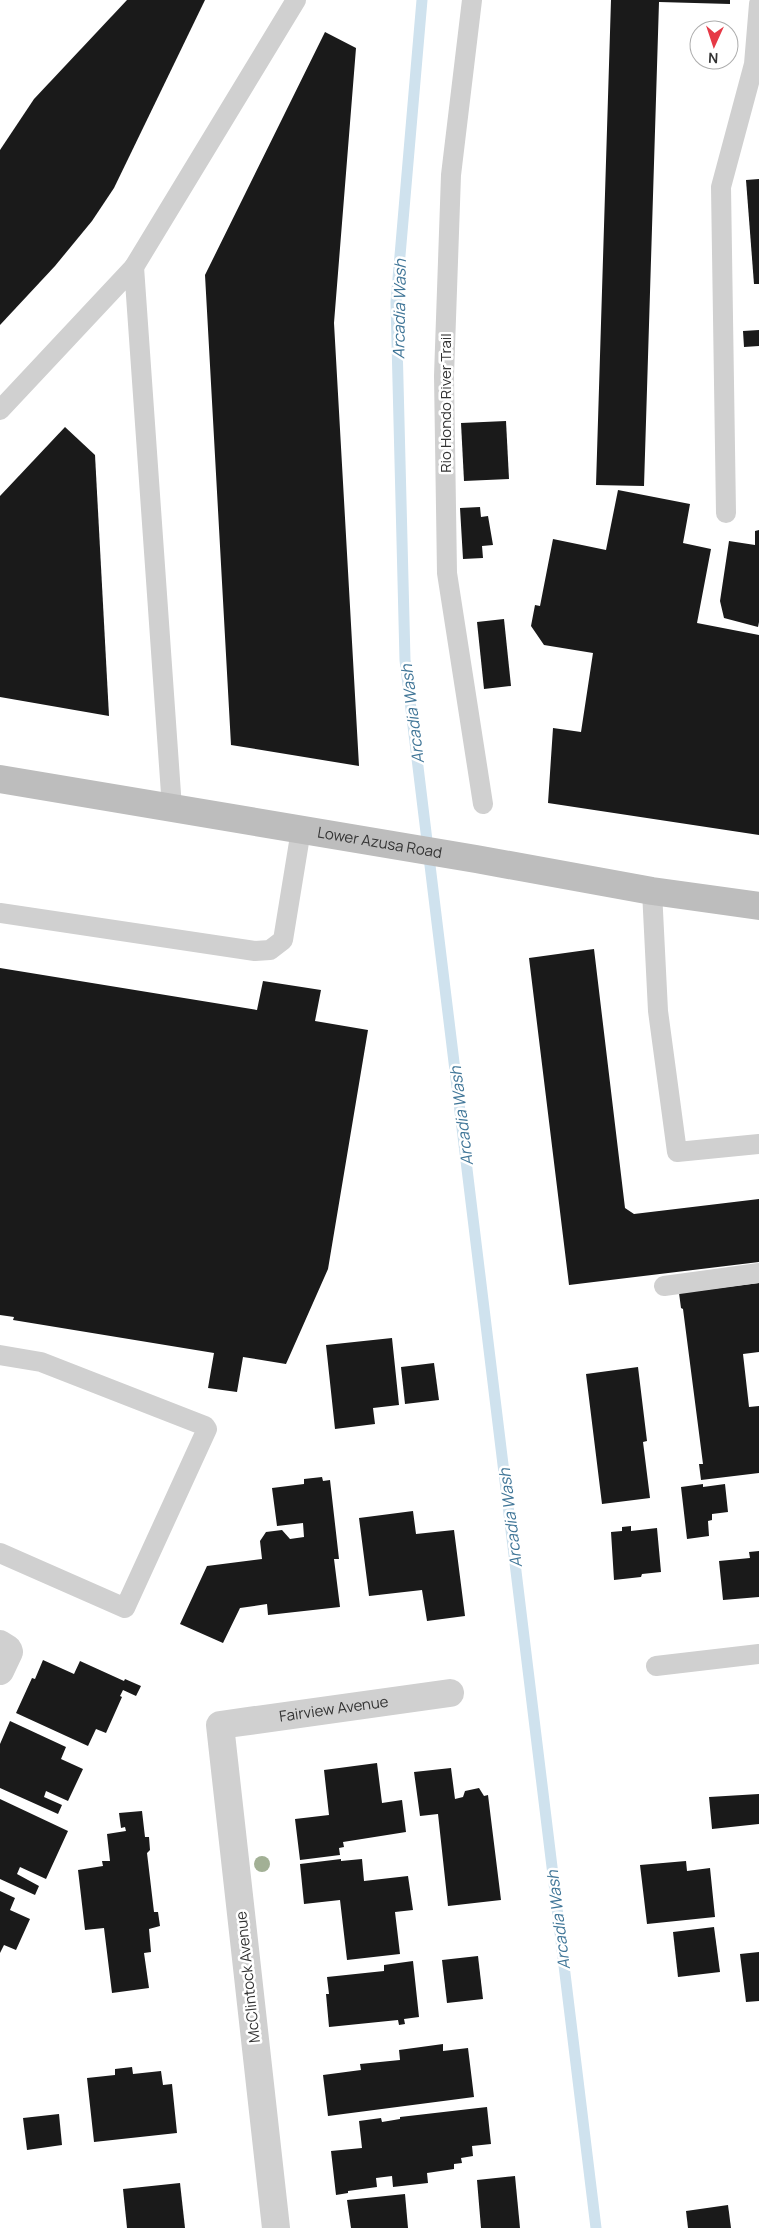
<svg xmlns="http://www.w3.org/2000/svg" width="759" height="2228" viewBox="0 0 759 2228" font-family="Manrope,sans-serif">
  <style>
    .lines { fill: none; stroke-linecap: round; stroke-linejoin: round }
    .stream { stroke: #cfe2ee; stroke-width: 11 }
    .building { fill: #1a1a1a }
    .service { stroke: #d0d0d0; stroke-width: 20 }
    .minor { stroke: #d0d0d0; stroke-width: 28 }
    .secondary { stroke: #bdbdbd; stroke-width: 28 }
    .tree { fill: #a2b095 }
    .labels { text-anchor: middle; stroke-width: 5; stroke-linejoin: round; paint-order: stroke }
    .street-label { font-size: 15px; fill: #333; stroke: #fff }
    .water-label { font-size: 16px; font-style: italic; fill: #3f7597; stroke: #fff }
  </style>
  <rect width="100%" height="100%" fill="#fff"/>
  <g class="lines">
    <!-- stream -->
    <polyline class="stream" points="422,0 396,302 405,660 596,2228"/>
  </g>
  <!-- building -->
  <g class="building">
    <polygon points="127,0 205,0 114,188 92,221 55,266 0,325 0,150 34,99"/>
    <polygon points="611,0 730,0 730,4 659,2 644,486 596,485"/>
    <polygon points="325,32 356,48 334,323 359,766 231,745 205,275"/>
    <polygon points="759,179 759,284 754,284 746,180"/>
    <polygon points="759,330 759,346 744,347 743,331"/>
    <polygon points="506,421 509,479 464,481 461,423"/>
    <polygon points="65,427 95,455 109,716 0,697 0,496"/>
    <polygon points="618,490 690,504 683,543 711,549 697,623 759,635 759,835 548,803 553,728 581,732 593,653 544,645 531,626 535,605 540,606 553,539 606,550"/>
    <polygon points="480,507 481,517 488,516 493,545 482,546 483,558 463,559 460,508"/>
    <polygon points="759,530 759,622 758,627 724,618 720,601 729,541 755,545 755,531"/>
    <polygon points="504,619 511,686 484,689 477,622"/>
    <polygon points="594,949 625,1208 634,1214 759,1199 759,1262 569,1285 529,958"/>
    <polygon points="0,968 257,1010 263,981 321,990 315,1021 368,1030 328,1269 286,1364 243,1357 237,1392 208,1388 214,1353 13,1320 14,1317 0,1315"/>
    <polygon points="759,1283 759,1352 743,1354 749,1407 759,1406 759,1473 701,1480 699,1464 703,1464 683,1309 681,1308 679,1293"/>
    <polygon points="392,1338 399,1405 373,1408 375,1424 335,1429 326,1345"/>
    <polygon points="434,1363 439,1400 405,1404 401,1367"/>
    <polygon points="638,1367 647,1441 643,1442 650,1498 602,1504 586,1374"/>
    <polygon points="322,1477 323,1481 330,1480 339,1559 334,1559 340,1607 268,1615 267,1604 240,1608 223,1643 180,1624 207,1566 262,1559 260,1541 266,1532 282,1530 290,1539 304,1537 303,1523 277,1526 272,1488 304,1484 304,1479"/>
    <polygon points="703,1484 703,1487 725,1484 728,1512 712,1514 712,1520 708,1521 709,1536 687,1539 681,1487"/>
    <polygon points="413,1511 416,1534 454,1530 465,1616 427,1621 422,1590 369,1596 359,1518"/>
    <polygon points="631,1526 631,1531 657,1528 661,1572 642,1574 641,1577 614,1580 611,1532 622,1531 622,1527"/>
    <polygon points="759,1551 759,1597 723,1600 719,1561 750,1558 749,1552"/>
    <polygon points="43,1660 74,1674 80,1661 124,1681 125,1679 141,1686 136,1696 123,1690 120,1696 122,1697 106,1733 96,1729 88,1746 16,1713 32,1678 35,1679"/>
    <polygon points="10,1721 66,1747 61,1759 83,1769 68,1801 46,1791 44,1797 62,1805 58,1814 0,1788 0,1744"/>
    <polygon points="377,1763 382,1803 402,1800 406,1832 343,1842 344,1847 339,1848 340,1855 300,1860 295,1819 329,1815 324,1770"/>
    <polygon points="451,1768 455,1799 463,1797 465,1791 479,1788 484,1796 488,1795 501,1900 448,1906 438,1814 420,1816 414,1772"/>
    <polygon points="759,1794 759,1824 712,1829 709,1797"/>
    <polygon points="0,1799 68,1831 46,1879 20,1867 17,1874 39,1886 35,1895 0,1879"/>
    <polygon points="142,1811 145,1837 149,1837 150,1850 147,1853 154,1912 158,1912 160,1926 149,1929 151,1952 144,1953 149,1988 112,1993 104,1928 85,1930 78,1870 103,1866 102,1861 110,1861 107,1834 126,1831 125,1827 121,1828 119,1813"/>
    <polygon points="341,1859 341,1861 362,1859 364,1881 408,1876 413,1910 395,1912 400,1954 347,1960 340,1900 304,1904 300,1864"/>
    <polygon points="686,1861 687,1871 710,1868 715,1917 647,1924 640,1865"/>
    <polygon points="0,1891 15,1898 10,1910 30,1919 16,1950 4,1945 0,1953"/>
    <polygon points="714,1927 720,1972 678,1977 673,1932"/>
    <polygon points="759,1952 759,2001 746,2002 740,1954"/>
    <polygon points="478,1956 483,1999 447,2003 442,1960"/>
    <polygon points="413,1961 419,2017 404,2019 405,2024 399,2025 398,2020 329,2027 326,1994 329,1994 327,1977 384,1971 384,1965"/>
    <polygon points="443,2044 443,2051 468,2048 474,2097 328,2116 323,2075 361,2070 360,2064 400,2060 399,2050"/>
    <polygon points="132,2067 133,2074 161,2071 163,2085 172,2084 177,2133 94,2142 87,2078 115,2075 115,2069"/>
    <polygon points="487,2107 491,2144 472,2146 473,2156 461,2158 462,2163 454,2164 454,2169 427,2173 428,2183 393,2187 392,2176 376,2178 377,2187 348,2191 348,2193 336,2195 331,2151 362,2148 359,2121 381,2118 382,2122 400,2119 400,2117"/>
    <polygon points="59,2114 62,2145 27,2150 23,2118"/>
    <polygon points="515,2176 520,2228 481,2228 477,2180"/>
    <polygon points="180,2183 185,2228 127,2228 123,2189"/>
    <polygon points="405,2194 408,2228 351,2228 347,2200"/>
    <polygon points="728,2205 731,2228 688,2228 686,2211"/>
  </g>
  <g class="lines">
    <!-- service -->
    <g class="service">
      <polyline points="472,0 451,175 444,376 447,573 483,804"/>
      <polyline points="134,267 296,0"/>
      <polyline points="0,410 134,267 172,808"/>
      <polyline points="726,513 721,187 754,64 759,4"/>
      <polyline points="652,891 658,1011 677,1152 759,1144"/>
      <polyline points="0,913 255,951 270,950 283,940 301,830"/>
      <polyline points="664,1286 759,1273"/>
      <polyline points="0,1355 41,1362 205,1426 207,1429 125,1608 0,1553"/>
      <polyline points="656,1666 759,1654"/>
    </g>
    <!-- minor -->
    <g class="minor">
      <polyline points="0,1644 8,1649 9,1652 0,1671"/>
      <path id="s1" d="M276,2228l-56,-503 230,-32"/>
    </g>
    <!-- secondary -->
    <path class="secondary" id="s2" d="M0,779l476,80 176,32 107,15"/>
  </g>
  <!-- trees -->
  <circle class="tree" cx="262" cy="1864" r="8"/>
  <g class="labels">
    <!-- street labels -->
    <g class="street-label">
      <text transform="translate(446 403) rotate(-90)" y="5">Rio Hondo River Trail</text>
      <text dy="5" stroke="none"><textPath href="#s2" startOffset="385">Lower Azusa Road</textPath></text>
      <text dy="5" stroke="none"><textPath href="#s1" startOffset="621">Fairview Avenue</textPath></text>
      <text transform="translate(248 1977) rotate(-96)" y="5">McClintock Avenue</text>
    </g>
    <!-- water labels -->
    <g class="water-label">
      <text transform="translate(399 309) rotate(-89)" y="6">Arcadia Wash</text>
      <text transform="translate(412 714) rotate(-97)" y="6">Arcadia Wash</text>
      <text transform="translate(461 1116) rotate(-97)" y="6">Arcadia Wash</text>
      <text transform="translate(510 1518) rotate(-97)" y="6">Arcadia Wash</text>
      <text transform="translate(558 1920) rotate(-97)" y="6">Arcadia Wash</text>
    </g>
  </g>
  <!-- north arrow -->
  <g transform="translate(714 45) rotate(183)"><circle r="24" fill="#ffffff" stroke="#adadad"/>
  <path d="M0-4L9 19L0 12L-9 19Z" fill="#e63946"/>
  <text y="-8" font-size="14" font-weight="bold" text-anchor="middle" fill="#333333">N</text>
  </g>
</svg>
